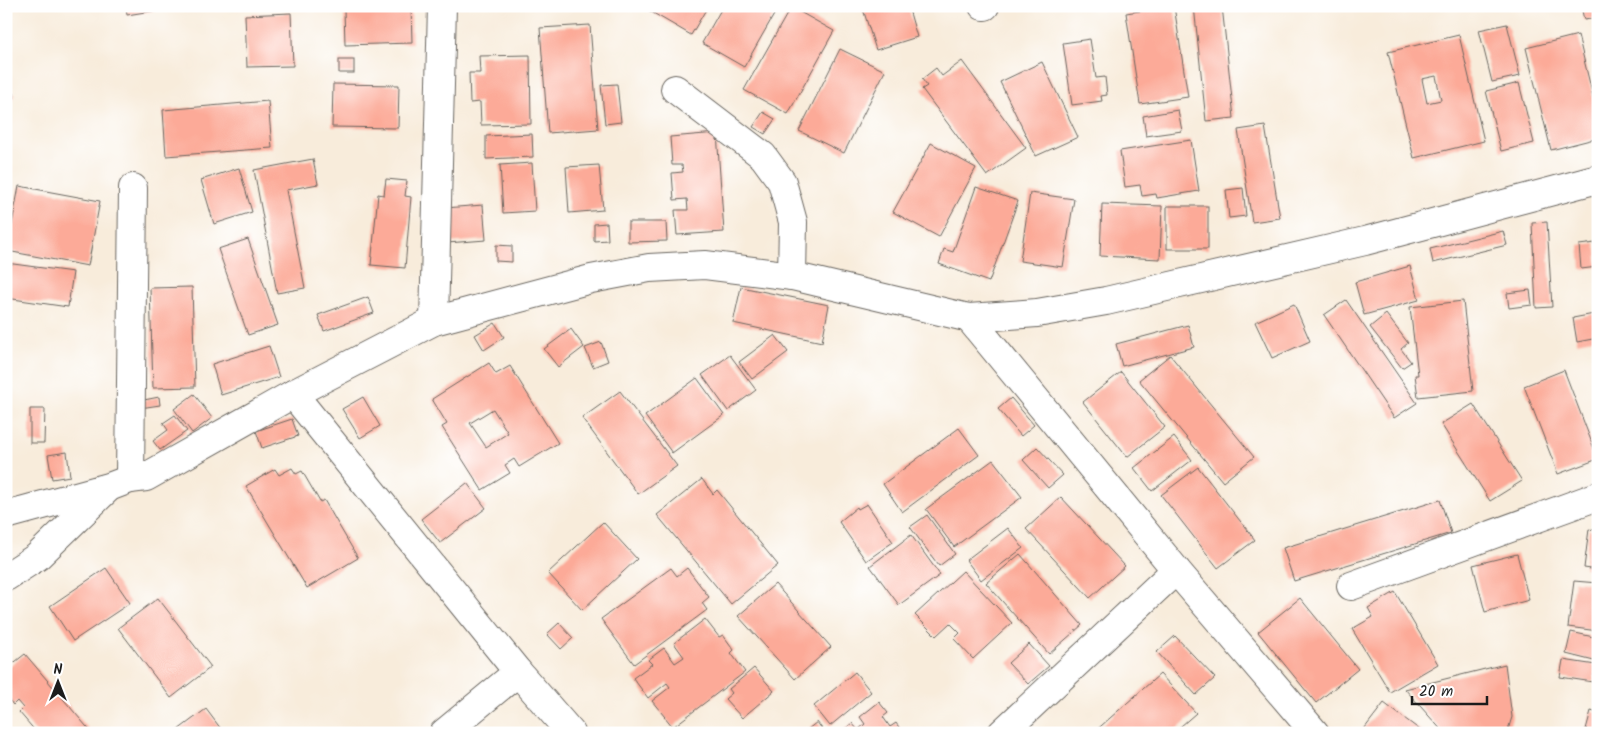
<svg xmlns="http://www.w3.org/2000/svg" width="1604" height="739" viewBox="0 0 1604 739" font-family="Kalam,sans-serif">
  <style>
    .building { fill: #fcaa98; fill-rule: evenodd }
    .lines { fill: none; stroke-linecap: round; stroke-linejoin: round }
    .minor-casing { stroke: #69655f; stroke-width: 30 }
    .minor { stroke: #fff; stroke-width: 28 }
  </style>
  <rect width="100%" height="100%" fill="#fff"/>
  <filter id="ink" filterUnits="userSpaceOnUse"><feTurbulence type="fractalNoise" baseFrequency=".02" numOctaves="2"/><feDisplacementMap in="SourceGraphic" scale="10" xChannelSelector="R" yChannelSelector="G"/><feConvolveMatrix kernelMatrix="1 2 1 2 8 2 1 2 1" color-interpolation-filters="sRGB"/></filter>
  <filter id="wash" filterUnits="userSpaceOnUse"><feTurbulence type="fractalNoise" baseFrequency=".0096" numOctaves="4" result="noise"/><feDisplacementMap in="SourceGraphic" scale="20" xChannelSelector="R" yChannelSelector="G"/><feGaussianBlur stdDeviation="1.12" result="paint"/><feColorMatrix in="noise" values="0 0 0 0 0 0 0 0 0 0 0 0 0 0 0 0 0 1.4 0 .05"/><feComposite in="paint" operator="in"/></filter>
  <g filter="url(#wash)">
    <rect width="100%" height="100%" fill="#f8ecdb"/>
    <g id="blocks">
      <!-- building -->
      <g class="building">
        <polygon points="126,6 176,6 176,7 127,15"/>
        <polygon points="184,6 199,6 199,7 185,10"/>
        <polygon points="411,6 412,43 345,45 344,9"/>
        <polygon points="650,6 708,6 691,35 648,10"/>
        <polygon points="723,6 779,6 744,67 702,43"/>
        <polygon points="862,6 908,6 917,37 876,50"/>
        <polygon points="1174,6 1188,97 1140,104 1126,13"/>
        <polygon points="1194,6 1222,6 1234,118 1206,121"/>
        <polygon points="1581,6 1598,6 1598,18 1584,20"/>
        <polygon points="791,7 834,31 788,114 744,90"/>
        <polygon points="291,13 293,66 247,67 245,15"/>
        <polygon points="1507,24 1520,76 1492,82 1479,30"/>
        <polygon points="590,25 598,129 548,133 540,28"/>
        <path d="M1459,35l25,106 -70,17 -26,-106zM1436,76l5,24 -14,3 -5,-24z"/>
        <polygon points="1578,35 1598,117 1598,138 1551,150 1526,48"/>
        <polygon points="1090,39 1096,78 1105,77 1107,95 1101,96 1102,101 1072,105 1063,43"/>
        <polygon points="840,49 885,71 844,153 799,131"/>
        <polygon points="530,55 531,124 481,125 480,102 470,103 469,73 480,73 479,56"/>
        <rect x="339" y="60" width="15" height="13"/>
        <polygon points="962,61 1026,148 987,176 922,89 927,86 922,79 936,68 942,76"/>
        <polygon points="1042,62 1078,137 1036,156 1000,82"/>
        <polygon points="1519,83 1534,143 1501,151 1486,91"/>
        <polygon points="333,84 399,85 398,128 332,127"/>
        <polygon points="617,84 621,122 605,124 601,85"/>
        <polygon points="6,89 15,95 6,107"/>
        <polygon points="268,101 272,148 166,156 163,110"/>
        <polygon points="1178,110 1182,131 1146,136 1143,116"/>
        <polygon points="763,112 775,119 765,134 753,127"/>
        <polygon points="1265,126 1280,218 1252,222 1238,130"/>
        <polygon points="717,133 724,232 677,235 675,210 688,210 687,199 674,200 672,173 683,172 682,165 672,165 670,137"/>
        <polygon points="532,134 533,157 486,159 486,136"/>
        <polygon points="1191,140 1199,191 1157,198 1156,194 1142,196 1140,185 1125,187 1120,151"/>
        <polygon points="931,143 976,168 939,237 893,212"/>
        <polygon points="313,159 318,184 286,190 305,288 277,293 254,170"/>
        <polygon points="532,163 535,211 503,213 500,165"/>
        <polygon points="599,165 603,210 569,213 566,167"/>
        <polygon points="239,168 252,212 214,224 201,180"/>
        <polygon points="386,179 407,181 405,196 411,197 405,268 371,265 378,194 384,195"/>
        <polygon points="19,186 100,201 88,266 7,251"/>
        <polygon points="976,187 1018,201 989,282 939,264 944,249 953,252"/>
        <polygon points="1243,188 1246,216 1229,218 1226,190"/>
        <polygon points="1030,193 1074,199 1063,267 1020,261"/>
        <polygon points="1102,204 1162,206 1160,259 1100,256"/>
        <polygon points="483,205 486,240 447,243 445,208"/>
        <rect x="1167" y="206" width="41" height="43"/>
        <polygon points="628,222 666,222 667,241 628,242"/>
        <polygon points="1547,222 1552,307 1536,308 1532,223"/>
        <polygon points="607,223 608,240 594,241 594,224"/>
        <polygon points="1503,231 1507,245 1433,263 1430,249"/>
        <polygon points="248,239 278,325 248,335 218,249"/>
        <polygon points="1595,243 1598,267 1581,269 1579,245"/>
        <polygon points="496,245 512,246 512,262 496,261"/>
        <polygon points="6,263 73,272 68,307 6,298"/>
        <polygon points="1410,266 1419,300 1364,315 1355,282"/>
        <polygon points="192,287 195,387 153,388 150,288"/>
        <polygon points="741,287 829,305 822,342 733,323"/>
        <polygon points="1530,290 1532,305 1509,308 1507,293"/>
        <polygon points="368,297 374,313 324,331 318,315"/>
        <polygon points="1346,300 1417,403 1394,418 1324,315"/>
        <polygon points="1463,301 1473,391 1418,397 1415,375 1418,375 1410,307"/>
        <polygon points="1294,304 1310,341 1272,358 1255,322"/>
        <polygon points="1386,314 1408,343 1401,349 1411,362 1402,368 1370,327"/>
        <polygon points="1594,314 1598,338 1577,342 1573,318"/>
        <polygon points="495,323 504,337 484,350 475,335"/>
        <polygon points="1188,325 1194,347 1122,366 1116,344"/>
        <polygon points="571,329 584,347 558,367 544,349"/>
        <polygon points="775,335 788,352 752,379 739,362"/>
        <polygon points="601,342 608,361 593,367 585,348"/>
        <polygon points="269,346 279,377 221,395 212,364"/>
        <polygon points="730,355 756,390 728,411 702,375"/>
        <polygon points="1170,355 1254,457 1223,482 1139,380"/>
        <path d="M489,363l7,11 14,-8 48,77 -39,24 -5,-8 -9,6 5,8 -28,17 -40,-63 5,-3 -15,-25zM493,409l15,24 -22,14 -16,-24z"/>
        <polygon points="1564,370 1598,459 1558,474 1524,386"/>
        <polygon points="1121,372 1165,427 1127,457 1083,402"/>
        <polygon points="697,378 724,415 672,453 645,416"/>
        <polygon points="620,391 677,466 638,494 582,418"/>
        <polygon points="194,394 212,418 192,433 174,409"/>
        <polygon points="159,397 160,405 140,408 139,401"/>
        <polygon points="363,397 380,426 360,438 342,409"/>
        <polygon points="1011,398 1034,425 1021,436 998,409"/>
        <polygon points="1473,404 1522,481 1490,501 1441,424"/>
        <polygon points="30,409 45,409 44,443 30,443"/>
        <polygon points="175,415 187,431 160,450 153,441 168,430 163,423"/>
        <polygon points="292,419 298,436 262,448 256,431"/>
        <polygon points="959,428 979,455 902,512 883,484"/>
        <polygon points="1174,437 1192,460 1152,491 1134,468"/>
        <polygon points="1037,447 1063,475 1048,488 1023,460"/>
        <polygon points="67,452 70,476 52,479 48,455"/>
        <polygon points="993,460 1022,497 954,547 926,509"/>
        <polygon points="1198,467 1255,540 1218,568 1161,495"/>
        <polygon points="292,468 296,474 302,471 320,502 324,500 358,558 307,588 246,486 275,469 279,475"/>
        <polygon points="702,479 713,494 717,490 778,565 731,604 657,515"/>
        <polygon points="467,483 486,508 440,543 421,519"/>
        <polygon points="1061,497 1125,566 1090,598 1026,529"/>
        <polygon points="1440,500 1451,533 1294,581 1283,548"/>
        <polygon points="867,504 893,542 866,561 839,522 857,507 858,509"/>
        <polygon points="927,515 955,554 939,566 910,527"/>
        <polygon points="603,522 637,559 582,610 548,573"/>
        <polygon points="1008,528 1023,548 981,580 966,560"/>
        <polygon points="1589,529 1598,531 1598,570 1584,568"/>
        <polygon points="911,535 940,575 899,605 870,566"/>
        <polygon points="1020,554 1082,625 1049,654 986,583"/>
        <polygon points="1517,554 1529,600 1485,612 1473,565"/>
        <polygon points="106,568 130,603 73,641 50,606"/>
        <polygon points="671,568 677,576 687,568 709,597 702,603 707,610 634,664 601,619"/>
        <polygon points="963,571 1012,623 973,659 954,639 960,633 950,623 936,636 915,615"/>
        <polygon points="1574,581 1598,583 1598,631 1568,627"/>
        <polygon points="775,584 831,647 795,679 738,616"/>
        <polygon points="1395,592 1438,664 1390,692 1352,629 1373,617 1368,608"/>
        <polygon points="158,598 211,667 171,698 118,628"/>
        <polygon points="1300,598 1358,669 1316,703 1258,632"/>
        <polygon points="705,619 719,637 723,635 734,650 731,653 745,672 673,727 652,701 670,687 667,683 648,698 633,678 652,664 648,660 664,648 675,663 684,657 674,643"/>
        <polygon points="559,623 573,638 561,649 547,634"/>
        <polygon points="1571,632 1598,638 1598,662 1566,654"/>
        <polygon points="1175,636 1215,678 1196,695 1157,652"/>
        <polygon points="1029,644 1049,666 1028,684 1008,663"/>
        <polygon points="25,654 92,733 37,733 19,712 23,708 17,701 13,705 6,696 6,669"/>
        <polygon points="1563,660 1596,665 1593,682 1560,677"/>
        <polygon points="1505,664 1512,717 1507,733 1444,733 1405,689"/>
        <polygon points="754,668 774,691 742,718 725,699 732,693 729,689"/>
        <polygon points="855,672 871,692 830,726 814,706"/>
        <polygon points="1160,674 1196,713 1173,733 1093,733"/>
        <polygon points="879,702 888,713 883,717 890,727 896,723 903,733 840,733 852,723 858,730 865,724 860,717"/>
        <polygon points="1384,703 1424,733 1361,733"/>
        <polygon points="206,709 224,733 174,733"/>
        <polygon points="1591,711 1598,713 1598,733 1585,733"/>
        <polygon points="817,722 825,733 803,733"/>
      </g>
    </g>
  </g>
  <g filter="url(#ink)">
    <use href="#blocks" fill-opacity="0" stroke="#69655f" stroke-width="1"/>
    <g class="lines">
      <defs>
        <g id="minor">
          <polyline points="983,6 985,6"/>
          <polyline points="675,89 763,156 782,182 793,222 792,276"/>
          <polyline points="969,318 1176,570 1315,733"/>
          <polyline points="434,321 442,6"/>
          <polyline points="293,394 518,672 571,733"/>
          <polyline points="130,479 133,188"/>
          <polyline points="6,515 109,487 130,479 146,477 293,394 434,321 591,279 649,268 705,265 792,276 969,318 1037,313 1106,301 1365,241 1598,179"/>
          <polyline points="6,577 37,557 107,489"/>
          <polyline points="1351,586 1598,496"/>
          <polyline points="444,733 518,672"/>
          <polyline points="1002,733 1176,570"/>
        </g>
      </defs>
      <!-- minor casing -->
      <use href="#minor" class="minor-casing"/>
      <!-- minor -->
      <use href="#minor" class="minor"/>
    </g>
  </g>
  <!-- margin -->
  <rect width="1604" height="739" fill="none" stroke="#fff" stroke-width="25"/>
  <!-- north arrow -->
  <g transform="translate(58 682)" stroke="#ffffff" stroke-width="4" paint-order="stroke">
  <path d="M0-4L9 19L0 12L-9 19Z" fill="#1c1c1c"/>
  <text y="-8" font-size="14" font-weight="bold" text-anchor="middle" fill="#1c1c1c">N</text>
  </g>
  <!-- scale -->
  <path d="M1412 696v8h75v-8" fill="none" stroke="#1c1c1c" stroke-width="2.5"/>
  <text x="1419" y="696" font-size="15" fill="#1c1c1c" stroke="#ffffff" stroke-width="4" paint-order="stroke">20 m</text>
</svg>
